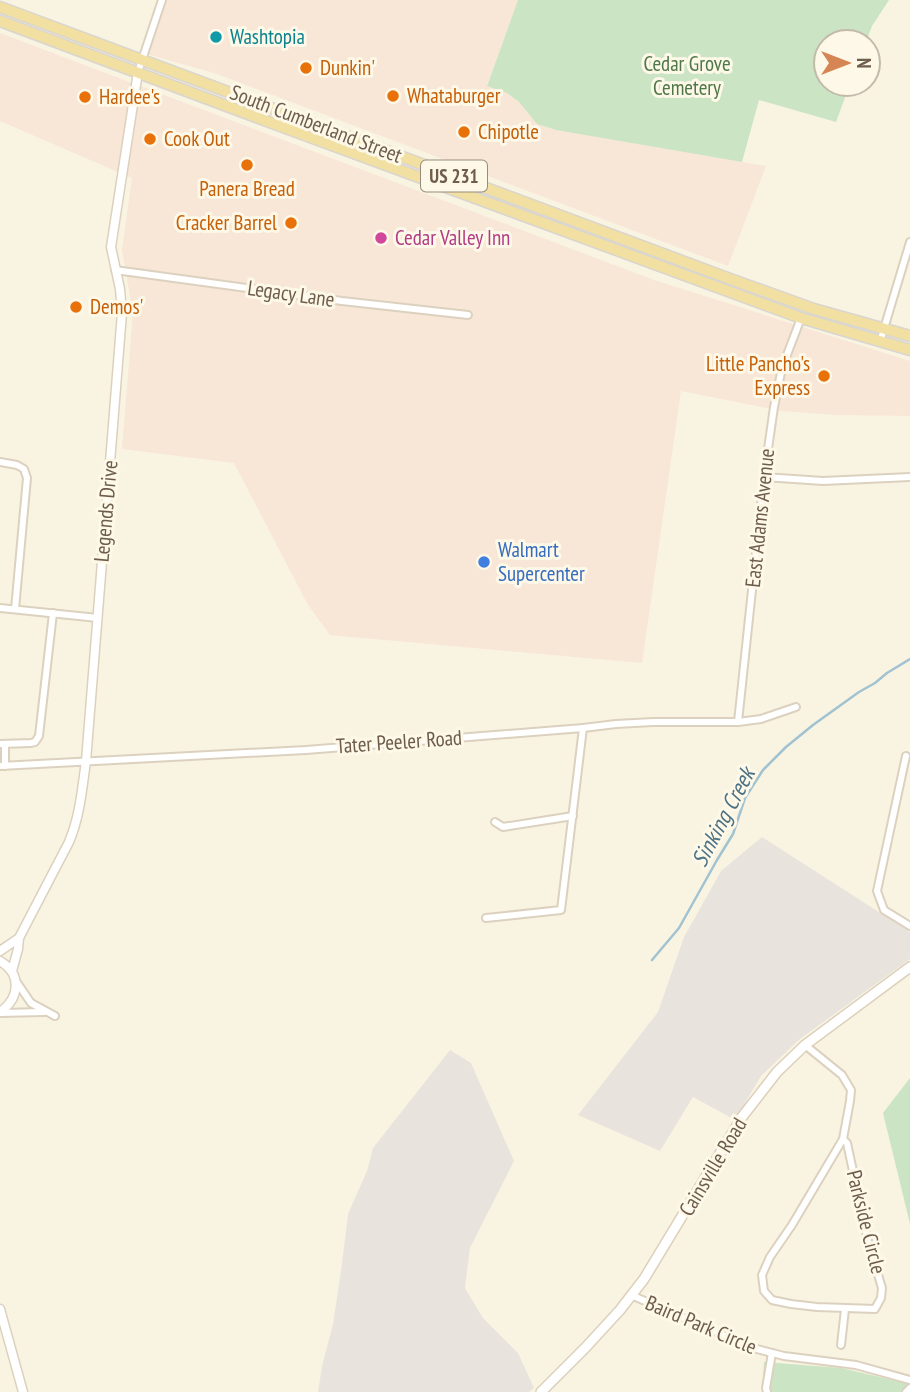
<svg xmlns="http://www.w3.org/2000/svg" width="910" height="1392" viewBox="0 0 910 1392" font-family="'PT Sans Narrow',sans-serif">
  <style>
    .commercial { fill: #f8e6d7 }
    .industrial { fill: #e8e4dd }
    .green { fill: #cbe4c3 }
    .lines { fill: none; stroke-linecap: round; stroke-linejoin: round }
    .stream { stroke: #a1c2d0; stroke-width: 2.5 }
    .minor-casing { stroke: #dcd1bf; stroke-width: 10 }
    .tertiary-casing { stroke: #dcd1bf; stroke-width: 11 }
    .secondary-casing { stroke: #ddd0bb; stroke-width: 12 }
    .primary-casing { stroke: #d9d5d0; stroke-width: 13 }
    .minor { stroke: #fff; stroke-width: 6 }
    .tertiary { stroke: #fff; stroke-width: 8 }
    .secondary { stroke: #fff; stroke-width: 9 }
    .primary { stroke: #f1e0a1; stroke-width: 10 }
    .culture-dot { fill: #0f9aa8; stroke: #fdf8e8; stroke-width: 2.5 }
    .food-dot { fill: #e8710a; stroke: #fdf8e8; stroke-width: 2.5 }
    .hotel-dot { fill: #d1479c; stroke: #fdf8e8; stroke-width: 2.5 }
    .shop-dot { fill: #3f7fe0; stroke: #fdf8e8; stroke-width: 2.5 }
    .labels { text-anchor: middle; stroke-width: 6; stroke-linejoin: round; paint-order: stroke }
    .shield { fill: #fdf8e8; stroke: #998c7b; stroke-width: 2 }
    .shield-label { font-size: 19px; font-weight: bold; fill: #6e5d4c }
    .culture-label { font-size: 21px; fill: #0d838f; stroke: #fdf8e8; text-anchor: start }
    .park-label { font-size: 21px; fill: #4f7848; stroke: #fdf8e8 }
    .food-label { font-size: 21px; fill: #c56008; stroke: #fdf8e8; text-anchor: start }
    .street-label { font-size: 21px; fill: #6e5d4c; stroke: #fdf8e8 }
    .hotel-label { font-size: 21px; fill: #b23c85; stroke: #fdf8e8; text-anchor: start }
    .shop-label { font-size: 21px; fill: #366cbe; stroke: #fdf8e8; text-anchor: start }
    .water-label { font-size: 23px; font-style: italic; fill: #4c7285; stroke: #fdf8e8 }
  </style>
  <rect width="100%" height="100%" fill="#f9f4e2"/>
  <!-- commercial -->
  <g class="commercial">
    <polygon points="163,0 518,0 487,85 507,93 519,102 537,124 556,130 766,166 728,266 214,73 147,54"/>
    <polygon points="0,33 654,280 910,361 910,416 837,415 782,411 681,391 642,663 330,635 308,605 234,463 122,449 133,313 122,250 132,178 0,121"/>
  </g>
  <!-- industrial -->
  <g class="industrial">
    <polygon points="762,837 910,932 910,959 800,1039 761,1076 735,1120 693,1097 660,1151 578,1115 658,1012 684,937 721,871"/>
    <polygon points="450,1050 471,1063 514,1161 470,1248 465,1288 483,1318 518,1353 534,1388 529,1392 318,1392 322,1366 333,1324 341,1271 348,1214 367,1171 373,1148"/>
  </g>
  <!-- green -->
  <g class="green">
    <polygon points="518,0 889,0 872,26 866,42 826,42 826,84 850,84 836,122 759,100 742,162 556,130 537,124 519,102 507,93 487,86"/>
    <polygon points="910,1078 910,1224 883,1113"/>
    <polygon points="764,1362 841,1368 910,1384 910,1392 762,1392"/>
  </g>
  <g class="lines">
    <!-- stream -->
    <polyline class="stream" points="652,960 679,928 717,860 733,834 745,798 763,770 786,747 813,725 859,692 875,683 887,673 910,659"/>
    <defs>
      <g id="minor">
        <polyline points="138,72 162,0"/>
        <polyline points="115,270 342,301 468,315"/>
        <polyline points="880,342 910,242"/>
        <polyline points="0,462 17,465 24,469 27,478 15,609"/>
        <polyline points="764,477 823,481 910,477"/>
        <polyline points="0,608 98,618"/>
        <polyline points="738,722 764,477 774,407 782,368 801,318"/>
        <polyline points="0,744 31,743 35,742 39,736 53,613"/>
        <polyline points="5,744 5,766"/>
        <polyline points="906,756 877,891 884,910 910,926"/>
        <polyline points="0,766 306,750 583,728 616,724 653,722 738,722 761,719 796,707"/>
        <polyline points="495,822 503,827 573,816"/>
        <polyline points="486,918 561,910 583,728"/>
        <polyline points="16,981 31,1003 55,1016"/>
        <polyline points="0,1013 44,1012"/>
        <polyline points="805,1045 842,1075 851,1090 850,1101 843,1139 792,1225 770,1257 762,1275 764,1291 772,1300 791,1304 817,1307 875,1309 881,1298 882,1288 868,1241 847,1143 843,1139"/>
        <polyline points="631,1295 753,1348 784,1356 856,1365 910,1380"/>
        <polyline points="841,1345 845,1309"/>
        <polyline points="767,1392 766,1388 772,1353"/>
        <polyline points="906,1392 910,1388"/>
      </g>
      <g id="tertiary">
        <polyline points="0,951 19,938"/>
        <path d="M0,961c22,13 20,37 0,51"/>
        <path d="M12,971l6,-22 1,-11 50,-96c11,-26 13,-53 17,-81l36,-448 -2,-24 -9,-42 27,-175"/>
        <polyline points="0,1309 23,1392"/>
      </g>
      <polyline id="secondary" points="541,1392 586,1347 620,1310 644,1279 742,1117 777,1072 805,1045 910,967"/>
      <g id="primary">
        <polyline points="0,7 733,280 814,309 910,336"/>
        <polyline points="0,21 272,123 801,318 910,350"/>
      </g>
    </defs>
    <!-- minor casing -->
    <use href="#minor" class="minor-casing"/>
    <!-- tertiary casing -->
    <use href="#tertiary" class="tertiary-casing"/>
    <!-- secondary casing -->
    <use href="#secondary" class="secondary-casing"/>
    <!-- primary casing -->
    <use href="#primary" class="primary-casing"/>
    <!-- minor -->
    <use href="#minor" class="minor"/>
    <!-- tertiary -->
    <use href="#tertiary" class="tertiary"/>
    <!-- secondary -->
    <use href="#secondary" class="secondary"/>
    <!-- primary -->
    <use href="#primary" class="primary"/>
  </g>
  <!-- markers -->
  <circle class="culture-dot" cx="216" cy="37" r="7"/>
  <g class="food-dot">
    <circle cx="306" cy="68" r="7"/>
    <circle cx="393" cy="96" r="7"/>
    <circle cx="85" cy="97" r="7"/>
    <circle cx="464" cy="132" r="7"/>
    <circle cx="150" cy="139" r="7"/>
    <circle cx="247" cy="165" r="7"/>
    <circle cx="291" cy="223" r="7"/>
    <circle cx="76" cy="307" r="7"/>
    <circle cx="824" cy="376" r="7"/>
  </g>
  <circle class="hotel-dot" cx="381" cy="238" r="7"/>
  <circle class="shop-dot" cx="484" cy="562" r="7"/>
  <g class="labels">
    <!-- shield labels -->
    <rect class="shield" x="421" y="160.5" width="66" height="31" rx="5"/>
    <g class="shield-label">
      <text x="454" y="183">US 231</text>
    </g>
    <!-- culture labels -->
    <g class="culture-label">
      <text x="230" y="44">Washtopia</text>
    </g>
    <!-- park labels -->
    <g class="park-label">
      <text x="687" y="71">Cedar Grove<tspan x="687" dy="24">Cemetery</tspan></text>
    </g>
    <!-- food labels -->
    <g class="food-label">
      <text x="320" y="75">Dunkin'</text>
      <text x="407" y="103">Whataburger</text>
      <text x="99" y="104">Hardee's</text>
      <text x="478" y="139">Chipotle</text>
      <text x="164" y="146">Cook Out</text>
      <text x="247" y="196" text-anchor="middle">Panera Bread</text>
      <text x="277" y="230" text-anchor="end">Cracker Barrel</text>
      <text x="90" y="314">Demos'</text>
      <text x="810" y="371" text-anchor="end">Little Pancho's<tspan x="810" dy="24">Express</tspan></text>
    </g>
    <!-- street labels -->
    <g class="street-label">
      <text transform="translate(316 124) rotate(21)" y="7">South Cumberland Street</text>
      <text transform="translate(291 294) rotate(8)" y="7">Legacy Lane</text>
      <text transform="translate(106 511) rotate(-85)" y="7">Legends Drive</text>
      <text transform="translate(760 518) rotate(-84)" y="7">East Adams Avenue</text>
      <text transform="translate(399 742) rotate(-4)" y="7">Tater Peeler Road</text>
      <text transform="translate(713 1167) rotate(-59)" y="7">Cainsville Road</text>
      <text transform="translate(866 1222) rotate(76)" y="7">Parkside Circle</text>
      <text transform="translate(701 1325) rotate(23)" y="7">Baird Park Circle</text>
    </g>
    <!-- hotel labels -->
    <g class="hotel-label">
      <text x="395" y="245">Cedar Valley Inn</text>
    </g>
    <!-- shop labels -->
    <g class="shop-label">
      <text x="498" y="557">Walmart<tspan x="498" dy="24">Supercenter</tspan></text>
    </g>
    <!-- water labels -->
    <g class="water-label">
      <text transform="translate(723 817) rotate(-62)" y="8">Sinking Creek</text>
    </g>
  </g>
  <!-- north arrow -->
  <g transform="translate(847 63) rotate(90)"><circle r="33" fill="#fdf8e8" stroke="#c4baaa" stroke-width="2"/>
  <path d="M0-5L12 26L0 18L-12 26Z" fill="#d68554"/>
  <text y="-10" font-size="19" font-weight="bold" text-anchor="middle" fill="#6e5d4c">N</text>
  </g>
</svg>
